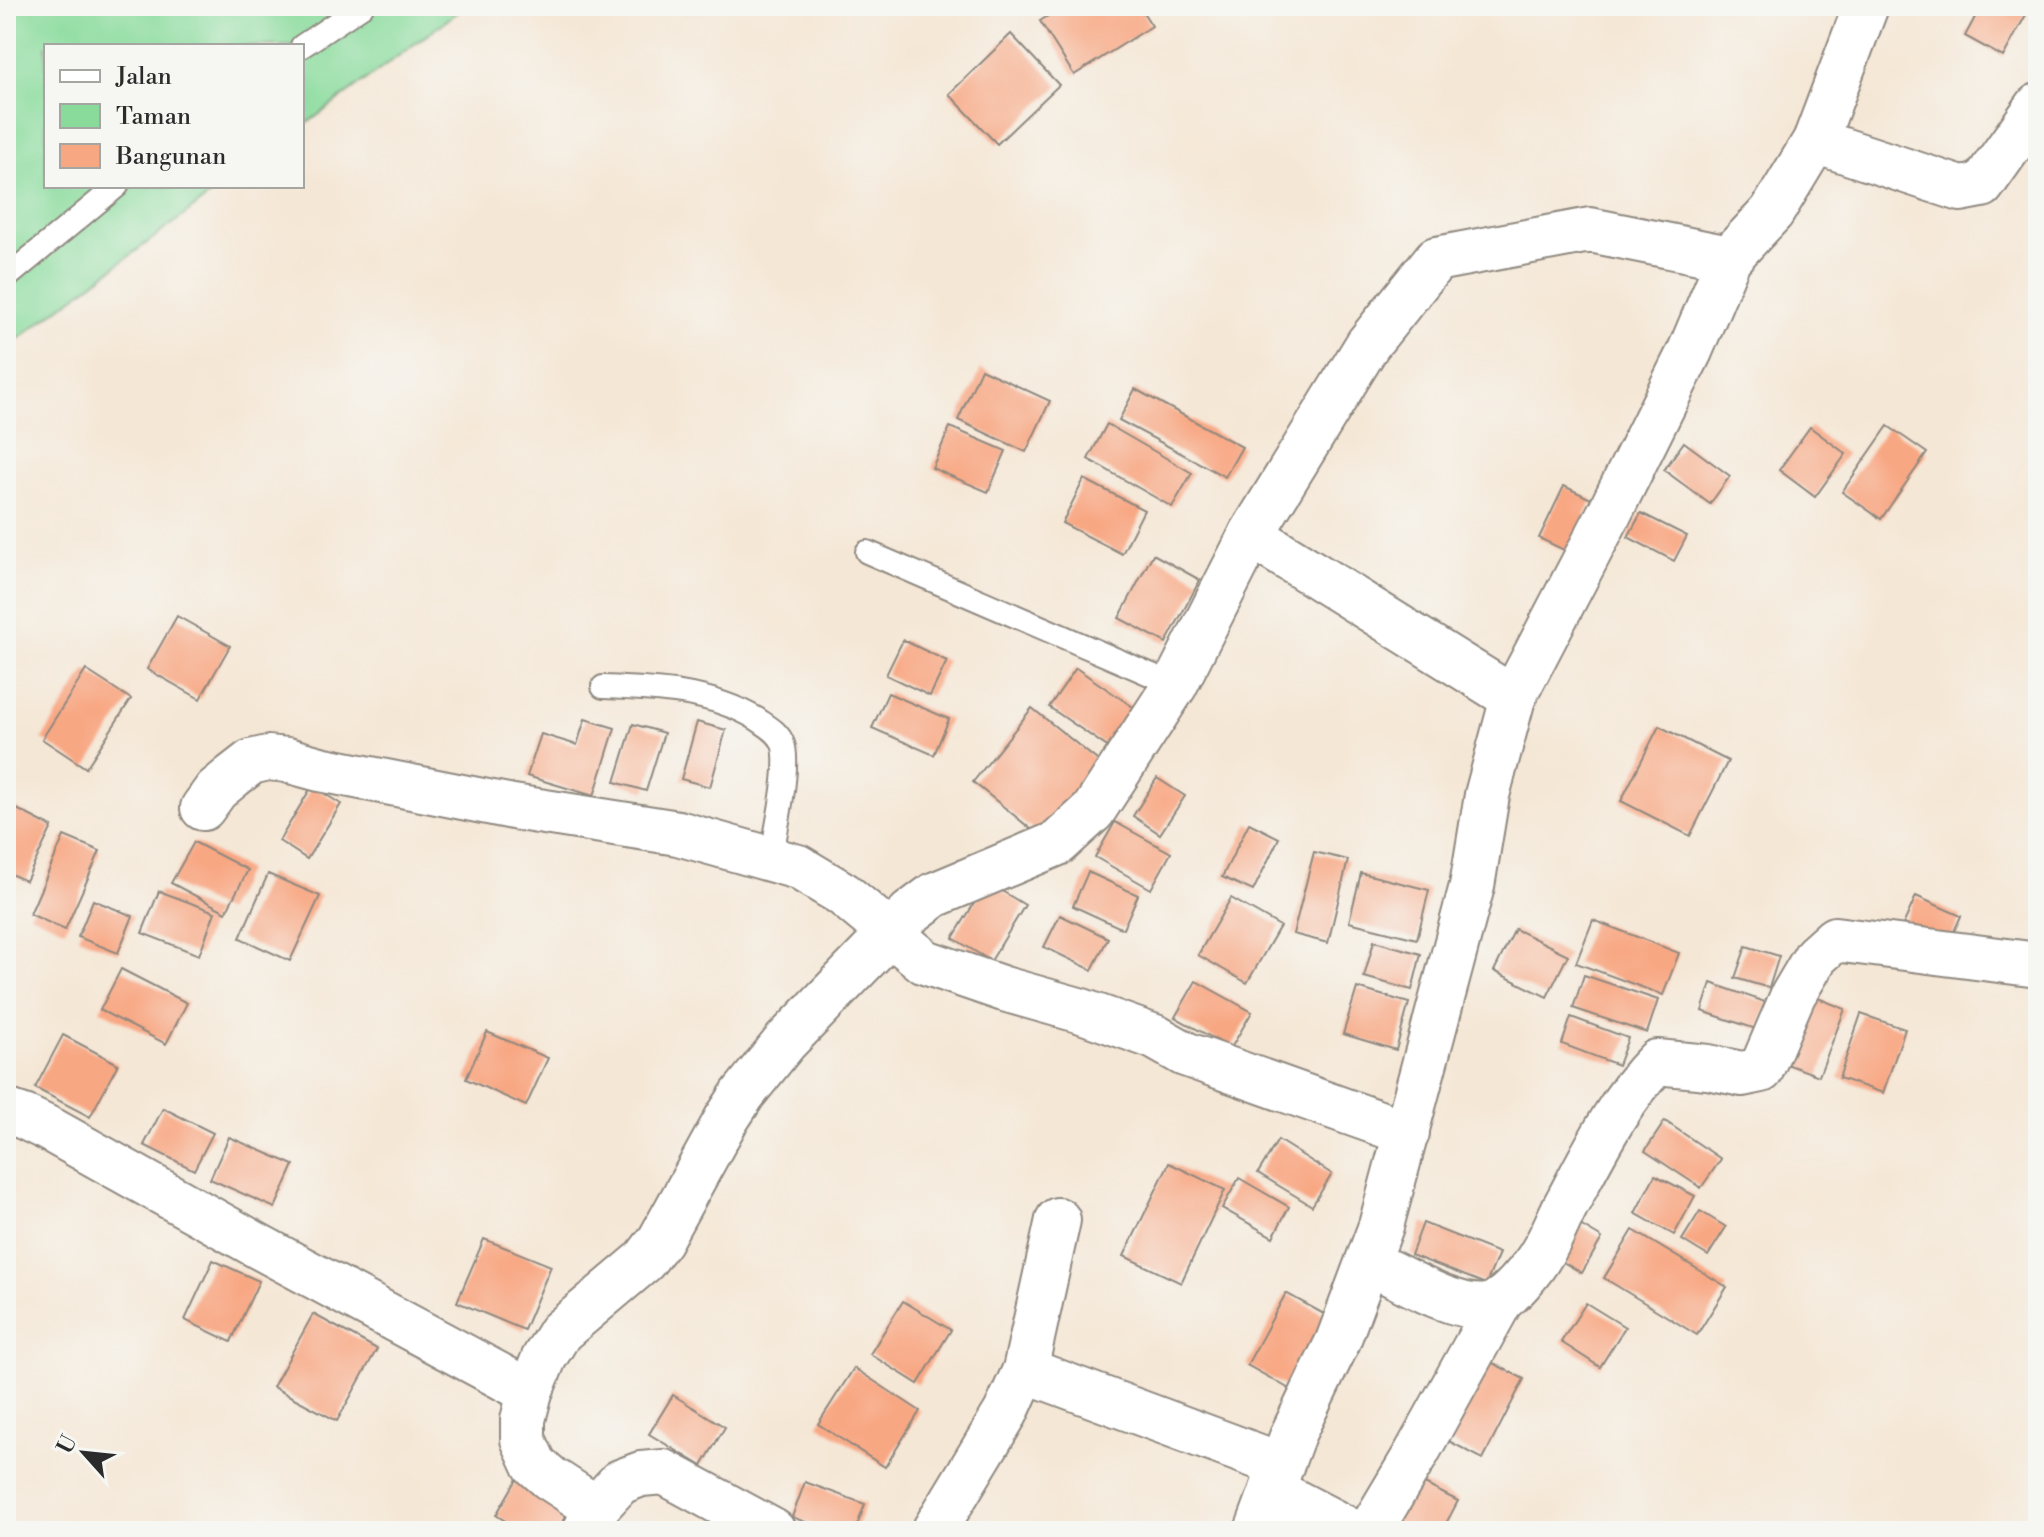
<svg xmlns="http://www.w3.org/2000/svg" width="2044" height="1537" viewBox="0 0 2044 1537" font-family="'Libre Bodoni',serif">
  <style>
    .green { fill: #89db9c; stroke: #5a8364; stroke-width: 2 }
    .building { fill: #f8a783 }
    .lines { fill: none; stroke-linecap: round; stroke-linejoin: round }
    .service-casing { stroke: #908980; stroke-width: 26 }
    .minor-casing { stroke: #908980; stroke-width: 48 }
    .service { stroke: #fff; stroke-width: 22 }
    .minor { stroke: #fff; stroke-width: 44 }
  </style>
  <rect width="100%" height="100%" fill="#f6f6f2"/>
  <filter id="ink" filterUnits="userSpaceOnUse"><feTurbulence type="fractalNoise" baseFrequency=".0125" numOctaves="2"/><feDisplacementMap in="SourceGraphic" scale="16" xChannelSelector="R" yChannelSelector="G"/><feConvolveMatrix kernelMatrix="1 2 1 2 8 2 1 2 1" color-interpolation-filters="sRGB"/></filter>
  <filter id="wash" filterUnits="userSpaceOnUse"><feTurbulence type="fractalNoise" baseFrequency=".006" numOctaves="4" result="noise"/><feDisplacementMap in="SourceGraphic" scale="32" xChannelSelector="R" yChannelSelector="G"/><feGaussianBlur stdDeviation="1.8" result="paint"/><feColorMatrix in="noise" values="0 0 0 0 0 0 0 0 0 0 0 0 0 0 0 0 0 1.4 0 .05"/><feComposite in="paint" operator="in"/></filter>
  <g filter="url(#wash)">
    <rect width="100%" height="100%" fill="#f5e7d6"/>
    <!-- green -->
    <polygon class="green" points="6,6 466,6 302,127 302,46 46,46 46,186 223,186 6,348"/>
    <g id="blocks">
      <!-- building -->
      <g class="building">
        <polygon points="1064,6 1139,6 1152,26 1074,75 1040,21"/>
        <polygon points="1981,6 2020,6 2028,11 2003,57 1965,36"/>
        <polygon points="1011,34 1059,85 997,144 949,94"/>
        <polygon points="981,369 1050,401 1026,452 958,420"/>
        <polygon points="1135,389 1242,447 1225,477 1119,420"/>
        <polygon points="1107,424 1192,473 1172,507 1088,459"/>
        <polygon points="1888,426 1927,453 1881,519 1842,492"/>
        <polygon points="950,427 1006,451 988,492 932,468"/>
        <polygon points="1810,427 1846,454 1815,497 1779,470"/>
        <polygon points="1684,442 1730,476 1710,504 1664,470"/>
        <polygon points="1084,479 1144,510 1122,554 1062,523"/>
        <polygon points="1564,486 1593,500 1568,552 1539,538"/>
        <polygon points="1641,513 1687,536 1674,561 1628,537"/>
        <polygon points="1153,554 1200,580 1166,643 1119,618"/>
        <polygon points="177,616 230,646 200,699 147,669"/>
        <polygon points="903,640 947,661 930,696 886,675"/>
        <polygon points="1076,668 1136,709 1109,748 1049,707"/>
        <polygon points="86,670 131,699 86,768 42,739"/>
        <polygon points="888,693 949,719 934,755 872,728"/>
        <polygon points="1032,708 1102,764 1042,838 973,782"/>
        <polygon points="585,719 615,728 594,796 527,776 541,734 577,745"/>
        <polygon points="697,722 726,730 710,787 681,779"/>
        <polygon points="633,724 664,733 646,791 615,782"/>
        <polygon points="1659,726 1728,761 1690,836 1621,801"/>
        <polygon points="1157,778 1185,796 1160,834 1133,816"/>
        <polygon points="312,786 341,804 307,859 279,841"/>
        <polygon points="13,807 52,827 26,881 6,872 6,822"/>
        <polygon points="1115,822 1171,853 1151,889 1095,857"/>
        <polygon points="1249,823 1279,838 1253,891 1222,877"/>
        <polygon points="64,836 100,851 65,930 30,914"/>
        <polygon points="194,842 248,870 226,912 171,883"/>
        <polygon points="1314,852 1348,860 1328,943 1293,934"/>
        <polygon points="1088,872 1138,895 1123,929 1073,906"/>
        <polygon points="1361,873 1429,890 1417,939 1349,922"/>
        <polygon points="268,874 320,896 290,961 240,938"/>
        <polygon points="987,882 1025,905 991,961 953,938"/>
        <polygon points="159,891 215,912 199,955 142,933"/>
        <polygon points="1916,896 1961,916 1948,945 1903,925"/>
        <polygon points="1231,898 1280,926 1247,983 1198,955"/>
        <polygon points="93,900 133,916 118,953 78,937"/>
        <polygon points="1060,915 1108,938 1092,970 1044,947"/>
        <polygon points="1593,920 1679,953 1663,995 1576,963"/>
        <polygon points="1515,929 1568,955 1547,997 1494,971"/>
        <polygon points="1374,941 1421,954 1412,990 1364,977"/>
        <polygon points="1746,946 1779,956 1769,988 1735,978"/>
        <polygon points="121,969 187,1003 166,1044 100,1010"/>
        <polygon points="1584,975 1658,1000 1647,1033 1573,1008"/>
        <polygon points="1196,981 1252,1012 1231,1048 1175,1017"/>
        <polygon points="1711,983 1768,1003 1759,1030 1702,1011"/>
        <polygon points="1357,988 1409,1003 1396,1050 1343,1034"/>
        <polygon points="1808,994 1845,1009 1819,1076 1781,1062"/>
        <polygon points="1861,1014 1905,1029 1883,1093 1839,1078"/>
        <polygon points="1571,1017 1628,1038 1618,1065 1562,1044"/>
        <polygon points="487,1032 548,1058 526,1106 466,1079"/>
        <polygon points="63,1035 118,1064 90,1117 35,1088"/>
        <polygon points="163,1108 213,1133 194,1170 144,1145"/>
        <polygon points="1665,1121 1721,1159 1701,1188 1645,1151"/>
        <polygon points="229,1137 294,1165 275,1208 210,1179"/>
        <polygon points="1278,1140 1332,1174 1312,1206 1258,1173"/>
        <polygon points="1169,1163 1225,1190 1181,1283 1124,1256"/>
        <polygon points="1655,1175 1695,1196 1674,1235 1635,1213"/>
        <polygon points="1239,1178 1289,1207 1273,1237 1222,1208"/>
        <polygon points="1700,1211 1726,1227 1708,1256 1682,1240"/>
        <polygon points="1575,1222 1602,1238 1582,1273 1554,1257"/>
        <polygon points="1423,1223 1499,1253 1486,1284 1411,1255"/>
        <polygon points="1633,1230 1727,1287 1697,1335 1604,1278"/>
        <polygon points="484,1239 551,1266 524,1330 457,1302"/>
        <polygon points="213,1260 259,1281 231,1342 185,1320"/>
        <polygon points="1286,1293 1333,1319 1293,1391 1247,1365"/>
        <polygon points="903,1301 951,1330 918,1384 870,1354"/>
        <polygon points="1586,1303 1625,1327 1600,1367 1561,1342"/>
        <polygon points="313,1314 377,1349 337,1421 273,1387"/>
        <polygon points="1479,1356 1524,1379 1483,1459 1439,1436"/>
        <polygon points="854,1368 920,1411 885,1467 818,1424"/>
        <polygon points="673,1395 725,1427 702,1466 649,1434"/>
        <polygon points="523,1469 575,1501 557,1531 521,1531 496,1515"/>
        <polygon points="1409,1476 1458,1501 1442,1531 1387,1531"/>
        <polygon points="805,1482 865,1504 855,1531 829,1531 792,1517"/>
      </g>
    </g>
  </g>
  <g filter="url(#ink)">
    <use href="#blocks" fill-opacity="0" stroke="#908980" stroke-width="2"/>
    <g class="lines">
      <defs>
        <g id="service">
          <polyline points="302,46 362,6"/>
          <polyline points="6,278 117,186"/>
          <polyline points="867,552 1175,685"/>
          <path d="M603,687c53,2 107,4 154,32 10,7 22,13 26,25 8,22 -8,90 -12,116"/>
        </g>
        <g id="minor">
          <polyline points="1815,141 1961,189 1982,185 2038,106"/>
          <polyline points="1251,535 1513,698"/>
          <polyline points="203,808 216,790 233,776 251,762 268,758 287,760 320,769 513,807 678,833 798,867 843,894 925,962 1004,989 1082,1011 1155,1037 1185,1054 1407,1133"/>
          <polyline points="6,1111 24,1117 51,1130 260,1247 530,1392"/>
          <path d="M1368,1262c31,14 86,49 120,44 19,-4 46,-39 55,-55 10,-16 16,-34 25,-50 25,-47 51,-101 89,-139l51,5 34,7 19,-4 32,-75 23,-39 19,-17 203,26"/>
          <polyline points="1025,1370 1281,1465"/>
          <polyline points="1272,1490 1351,1531"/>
          <polyline points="596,1508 550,1478 535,1465 523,1439 523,1420 530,1392 544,1358 560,1332 644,1261 660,1240 726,1120 743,1094 785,1042 910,913 934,895 1058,843 1093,811 1175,685 1251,535 1368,344 1436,259 1590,230 1729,258"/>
          <polyline points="585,1531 596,1508 620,1482 641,1474 664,1472 773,1531"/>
          <polyline points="934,1531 1006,1412 1025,1370 1058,1220"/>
          <polyline points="1257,1531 1293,1434 1338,1341 1381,1226 1472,886 1487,795 1513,698 1610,512 1690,351 1729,258 1772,212 1815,141 1866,6"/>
          <polyline points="1370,1531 1416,1454 1501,1300"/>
        </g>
      </defs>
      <!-- service casing -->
      <use href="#service" class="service-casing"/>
      <!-- minor casing -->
      <use href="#minor" class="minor-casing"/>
      <!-- service -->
      <use href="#service" class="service"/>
      <!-- minor -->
      <use href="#minor" class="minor"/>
    </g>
  </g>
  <!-- margin -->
  <rect width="2044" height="1537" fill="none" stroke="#f6f6f2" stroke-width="32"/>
  <!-- legend -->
  <rect x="44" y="44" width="260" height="144" fill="#f6f6f2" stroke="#a5a5a2" stroke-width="2"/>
  <rect x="60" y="70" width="40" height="12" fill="#ffffff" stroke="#a5a5a2" stroke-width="2"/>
  <text x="116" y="84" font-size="24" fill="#2b2b2b">Jalan</text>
  <rect x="60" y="104" width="40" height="24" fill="#89db9c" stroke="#a5a5a2" stroke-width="2"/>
  <text x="116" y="124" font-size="24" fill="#2b2b2b">Taman</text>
  <rect x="60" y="144" width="40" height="24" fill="#f8a783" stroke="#a5a5a2" stroke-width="2"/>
  <text x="116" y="164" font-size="24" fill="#2b2b2b">Bangunan</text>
  <!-- north arrow -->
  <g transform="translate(84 1453) rotate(297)" stroke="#f6f6f2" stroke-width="6" paint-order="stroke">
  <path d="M0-6L14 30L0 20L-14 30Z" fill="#2b2b2b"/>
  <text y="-12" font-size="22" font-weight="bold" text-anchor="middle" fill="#2b2b2b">U</text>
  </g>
</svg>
